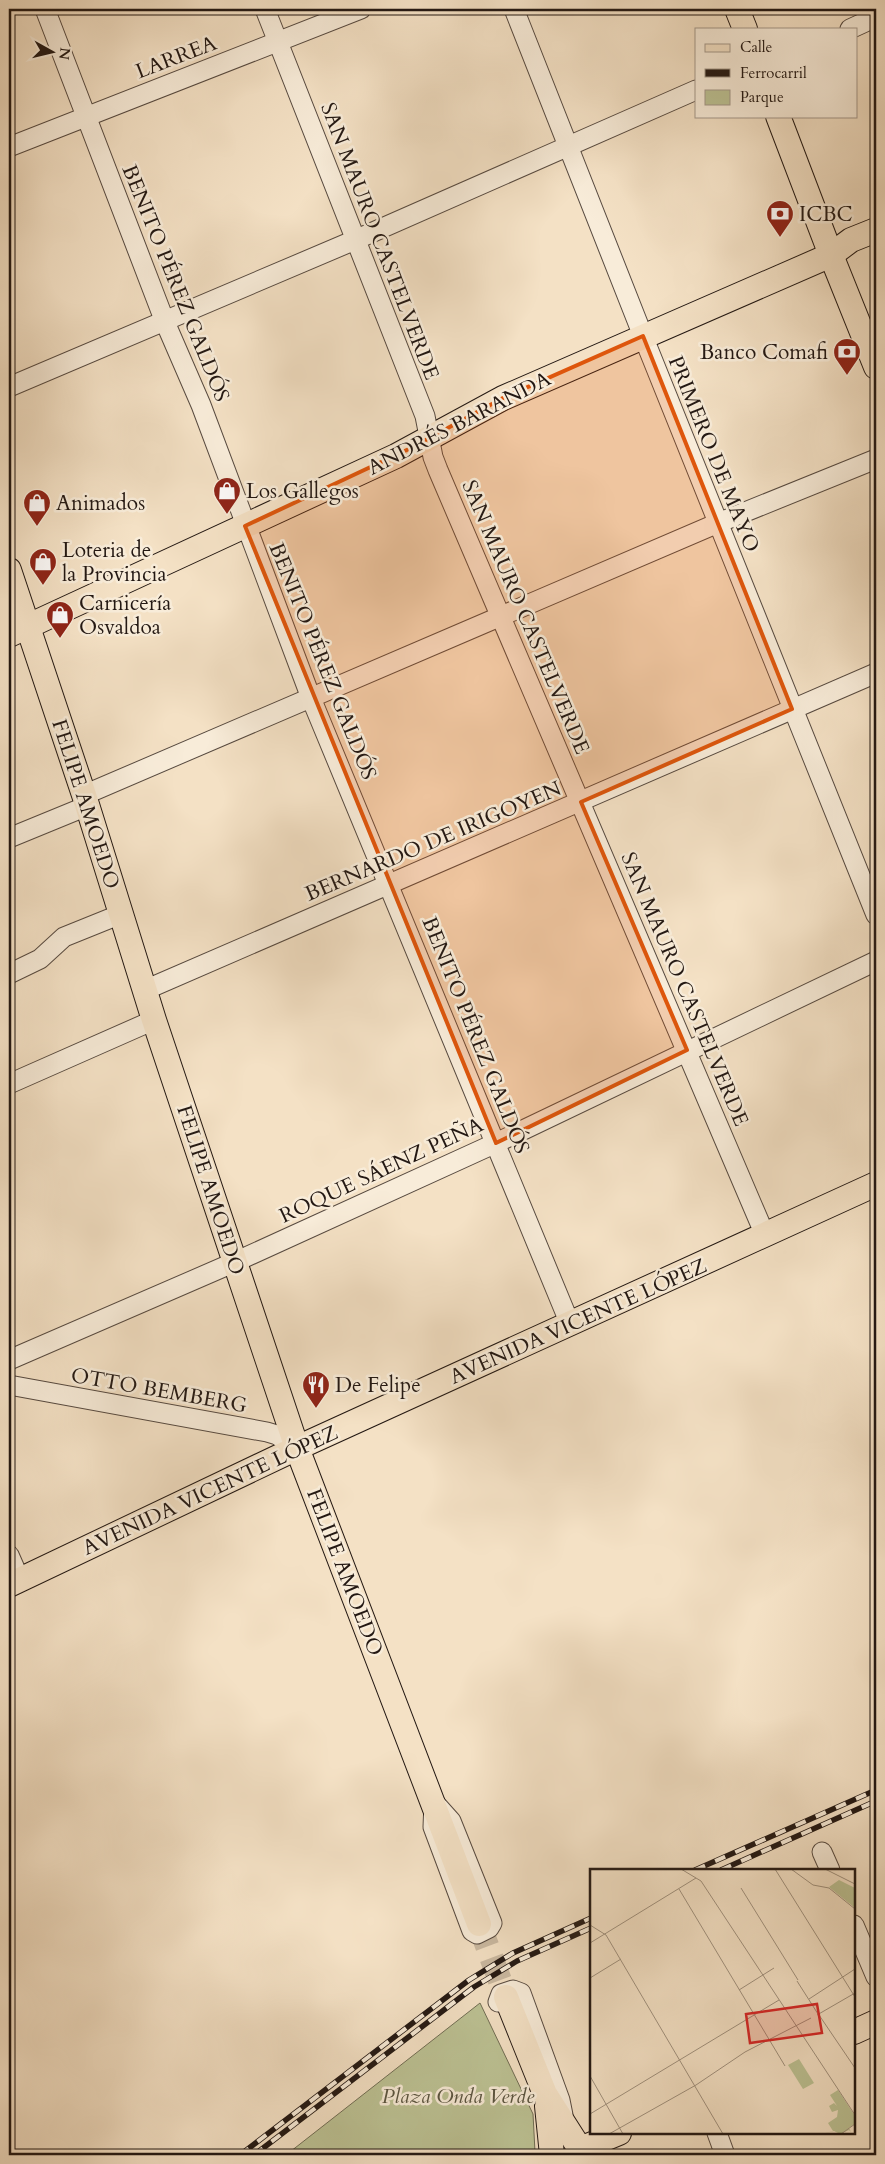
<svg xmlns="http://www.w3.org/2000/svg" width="885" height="2164" viewBox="0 0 885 2164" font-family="Cardo,serif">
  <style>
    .green { fill: #bcc294; stroke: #706d54 }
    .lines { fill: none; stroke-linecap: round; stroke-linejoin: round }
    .major-tunnel { stroke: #cab9a1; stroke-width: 24; stroke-dasharray: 24 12; stroke-linecap: butt }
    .minor-casing { stroke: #574a40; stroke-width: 21 }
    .major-casing { stroke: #231813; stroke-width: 26 }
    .minor { stroke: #f8ecd9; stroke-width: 19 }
    .major { stroke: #f4e1c5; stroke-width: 24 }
    .rail-casing { stroke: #231813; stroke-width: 5.5 }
    .rail { stroke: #f8ecd9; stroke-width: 4; stroke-dasharray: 11; stroke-linecap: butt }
    .marked { fill: #de560c; fill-opacity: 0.2; stroke: #de560c; stroke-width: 4; stroke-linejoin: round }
    .labels { text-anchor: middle; stroke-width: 5; stroke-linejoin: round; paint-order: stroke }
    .street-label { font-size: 21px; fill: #231813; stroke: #f8ecd9 }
    .poi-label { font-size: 21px; fill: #231813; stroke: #f8ecd9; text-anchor: start }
    .park-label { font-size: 21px; font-style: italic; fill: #595440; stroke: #f8ecd9 }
    .inset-road { fill: none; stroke: #a0917e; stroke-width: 1 }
    .view { fill: #d62828; fill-opacity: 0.15; stroke: #d62828; stroke-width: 2.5 }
    .inset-edge { fill: none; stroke: #231813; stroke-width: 2.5 }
  </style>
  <rect width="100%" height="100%" fill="#f4e1c5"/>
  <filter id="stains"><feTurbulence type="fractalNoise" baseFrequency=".004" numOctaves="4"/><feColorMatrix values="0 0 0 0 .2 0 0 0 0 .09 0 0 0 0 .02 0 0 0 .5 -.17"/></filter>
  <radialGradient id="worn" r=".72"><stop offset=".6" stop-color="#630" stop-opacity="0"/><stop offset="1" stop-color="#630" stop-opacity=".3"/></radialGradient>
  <!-- green -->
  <polygon class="green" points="480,2003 533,2114 535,2152 528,2155 286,2155"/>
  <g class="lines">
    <!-- major-tunnel -->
    <polyline class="major-tunnel" points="479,1924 506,1997"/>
    <defs>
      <g id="minor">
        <polyline points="45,9 165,322 201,405 311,698 570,1324"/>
        <polyline points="265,9 425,416 433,457 438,470 765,1235"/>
        <polyline points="514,9 643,336 876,915"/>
        <polyline points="850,29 876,17"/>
        <polyline points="9,147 361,9"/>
        <polyline points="9,387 355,240 696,90"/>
        <polyline points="84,795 718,523 876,459"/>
        <polyline points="9,838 87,806"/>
        <polyline points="9,974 40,959 64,937 121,914"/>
        <polyline points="145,990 876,673"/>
        <polyline points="9,1084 154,1020"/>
        <polyline points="9,1360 235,1262 496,1143 876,961"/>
        <polyline points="9,1385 267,1432 277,1435 297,1448"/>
        <polyline points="9,1555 20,1580"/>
        <polygon points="434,1802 451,1821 492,1923 489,1928 477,1934 472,1931 433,1827"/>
        <polyline points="822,1852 830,1870"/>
        <polyline points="854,1925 876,1977"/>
        <polyline points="498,2002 501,1994 513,1990 521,1993 560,2100 563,2115"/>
        <polyline points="717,2133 725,2155"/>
      </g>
      <g id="major">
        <polyline points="737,9 745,29"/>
        <polyline points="778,116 831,255 876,367"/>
        <polyline points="9,570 84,795 154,1020 297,1448 479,1924"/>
        <polyline points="9,635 396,456 503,398 831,255 851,240 876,230"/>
        <polyline points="9,1585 297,1448 876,1184"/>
        <polyline points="506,1997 545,2094 580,2149 581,2155"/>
        <polyline points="854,2032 876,2022"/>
        <polyline points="547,2106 552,2155"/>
        <polyline points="580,2149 619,2133"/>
      </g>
    </defs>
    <!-- minor casing -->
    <use href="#minor" class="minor-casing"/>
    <!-- major casing -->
    <use href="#major" class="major-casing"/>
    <!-- minor -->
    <use href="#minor" class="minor"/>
    <!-- major -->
    <use href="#major" class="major"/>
    <defs>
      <g id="rail">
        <polyline points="695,1870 876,1790"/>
        <polyline points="721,1870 876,1801"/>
        <polyline points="240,2155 469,1980 513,1953 591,1918"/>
        <polyline points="254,2155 474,1987 517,1961 591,1928"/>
      </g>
    </defs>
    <!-- rail casing -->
    <use href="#rail" class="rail-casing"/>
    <!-- rail -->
    <use href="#rail" class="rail"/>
  </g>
  <!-- marked area -->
  <path class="marked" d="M643,336l149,373 -211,93 106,248 -191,93 -251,-617 166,-78 92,-50z"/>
  <!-- icons -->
  <defs>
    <symbol id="bank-pin" viewBox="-11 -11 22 30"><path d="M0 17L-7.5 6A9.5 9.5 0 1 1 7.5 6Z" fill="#8f2418" stroke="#f8ecd9"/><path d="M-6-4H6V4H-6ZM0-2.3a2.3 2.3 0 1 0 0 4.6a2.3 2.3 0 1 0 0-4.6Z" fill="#fff"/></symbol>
    <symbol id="shop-pin" viewBox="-11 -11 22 30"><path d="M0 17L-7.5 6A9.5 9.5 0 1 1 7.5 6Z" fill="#8f2418" stroke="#f8ecd9"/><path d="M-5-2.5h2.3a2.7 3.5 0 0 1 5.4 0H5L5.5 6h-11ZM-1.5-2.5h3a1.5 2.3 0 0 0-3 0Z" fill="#fff"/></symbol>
    <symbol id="restaurant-pin" viewBox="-11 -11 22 30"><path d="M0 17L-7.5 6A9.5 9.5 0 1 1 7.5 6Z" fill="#8f2418" stroke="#f8ecd9"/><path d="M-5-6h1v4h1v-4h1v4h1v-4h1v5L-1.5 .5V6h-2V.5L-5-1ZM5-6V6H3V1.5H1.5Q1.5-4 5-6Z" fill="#fff"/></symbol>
  </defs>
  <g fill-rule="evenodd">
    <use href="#bank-pin" x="764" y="198" width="32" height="43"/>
    <use href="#bank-pin" x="831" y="336" width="32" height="43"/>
    <use href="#shop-pin" x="211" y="475" width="32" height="43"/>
    <use href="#shop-pin" x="21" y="487" width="32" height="43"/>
    <use href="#shop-pin" x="27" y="546" width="32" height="43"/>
    <use href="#shop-pin" x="44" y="599" width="32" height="43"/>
    <use href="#restaurant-pin" x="300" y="1369" width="32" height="43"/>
  </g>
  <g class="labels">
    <!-- street labels -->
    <g class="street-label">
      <text transform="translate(176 57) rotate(-21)" y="7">LARREA</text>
      <text transform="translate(380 241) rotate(69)" y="7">SAN MAURO CASTELVERDE</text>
      <text transform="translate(176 283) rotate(68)" y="7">BENITO PÉREZ GALDÓS</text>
      <text transform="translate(459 423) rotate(-27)" y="7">ANDRÉS BARANDA</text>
      <text transform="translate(714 454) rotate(68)" y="7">PRIMERO DE MAYO</text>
      <text transform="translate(526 617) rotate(67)" y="7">SAN MAURO CASTELVERDE</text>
      <text transform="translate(323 661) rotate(68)" y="7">BENITO PÉREZ GALDÓS</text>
      <text transform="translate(86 804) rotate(72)" y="7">FELIPE AMOEDO</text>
      <text transform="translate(433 841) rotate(-23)" y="7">BERNARDO DE IRIGOYEN</text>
      <text transform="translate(685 989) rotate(67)" y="7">SAN MAURO CASTELVERDE</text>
      <text transform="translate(476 1035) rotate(68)" y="7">BENITO PÉREZ GALDÓS</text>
      <text transform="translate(381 1170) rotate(-25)" y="7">ROQUE SÁENZ PEÑA</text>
      <text transform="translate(211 1190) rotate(72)" y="7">FELIPE AMOEDO</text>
      <text transform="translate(578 1321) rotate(-24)" y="7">AVENIDA VICENTE LÓPEZ</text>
      <text transform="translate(159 1390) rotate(10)" y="7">OTTO BEMBERG</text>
      <text transform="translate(210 1490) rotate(-25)" y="7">AVENIDA VICENTE LÓPEZ</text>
      <text transform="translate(345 1572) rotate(69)" y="7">FELIPE AMOEDO</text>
    </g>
    <!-- poi labels -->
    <g class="poi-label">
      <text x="799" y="221">ICBC</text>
      <text x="828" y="359" text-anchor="end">Banco Comafi</text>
      <text x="246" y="498">Los Gallegos</text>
      <text x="56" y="510">Animados</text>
      <text x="62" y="557">Loteria de<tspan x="62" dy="24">la Provincia</tspan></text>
      <text x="79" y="610">Carnicería<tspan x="79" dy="24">Osvaldoa</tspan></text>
      <text x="335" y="1392">De Felipe</text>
    </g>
    <!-- park labels -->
    <g class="park-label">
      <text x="458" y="2103">Plaza Onda Verde</text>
    </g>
  </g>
  <!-- overview -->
  <g transform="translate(590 1869)">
    <rect width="265" height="265" fill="#f4e1c5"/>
    <path d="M249,11l16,8v20l-26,-21zM209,190l15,24 -11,6 -15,-24zM248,221l17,26v8l-6,4 2,4 -2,-2 -9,4 -6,-3 -12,3 11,-3 -5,-8 9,-6 1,-7 -6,2 -3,-6 5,-3 3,3 -7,-11z" fill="#bcc294"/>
    <path class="inset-road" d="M91,0l20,12 154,234M185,0l80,128M201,0l22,16 16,3 26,21M235,0l30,15M151,19l57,92M89,20l106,177M0,56l16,10 117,199M0,74l106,-65M0,109l31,-19M207,112l21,33M149,121l35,-22M219,130l46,-30M227,146l38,-22M229,146l36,53M0,207l33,58M0,245l189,-114M19,265l87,-49 49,-33 66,-34M251,265l14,-10"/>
    <path class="view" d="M227,135l5,29 -72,10 -4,-29z"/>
    <rect width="265" height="265" class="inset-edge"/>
  </g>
  <!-- margin -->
  <rect width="885" height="2164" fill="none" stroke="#f4e1c5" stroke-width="30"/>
  <rect x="10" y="10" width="865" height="2144" fill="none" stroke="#231813" stroke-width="2.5"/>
  <rect x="15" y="15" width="855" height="2134" fill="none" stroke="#231813"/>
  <!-- legend -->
  <rect x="695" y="28" width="162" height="90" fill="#f8ecd9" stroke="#a3978a"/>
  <rect x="705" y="44" width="25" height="8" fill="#f4e1c5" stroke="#a3978a"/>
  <text x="740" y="52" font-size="15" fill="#231813">Calle</text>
  <rect x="705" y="69" width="25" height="8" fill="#231813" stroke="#a3978a"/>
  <text x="740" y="78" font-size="15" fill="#231813">Ferrocarril</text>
  <rect x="705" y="90" width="25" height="15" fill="#bcc294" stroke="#a3978a"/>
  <text x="740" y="102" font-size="15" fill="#231813">Parque</text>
  <!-- north arrow -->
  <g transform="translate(52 52) rotate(98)" stroke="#f8ecd9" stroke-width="4" paint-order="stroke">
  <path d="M0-4L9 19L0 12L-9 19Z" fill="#231813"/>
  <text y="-8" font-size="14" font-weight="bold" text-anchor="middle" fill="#231813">N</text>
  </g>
  <rect width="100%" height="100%" filter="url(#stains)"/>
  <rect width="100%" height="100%" fill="url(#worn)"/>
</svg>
